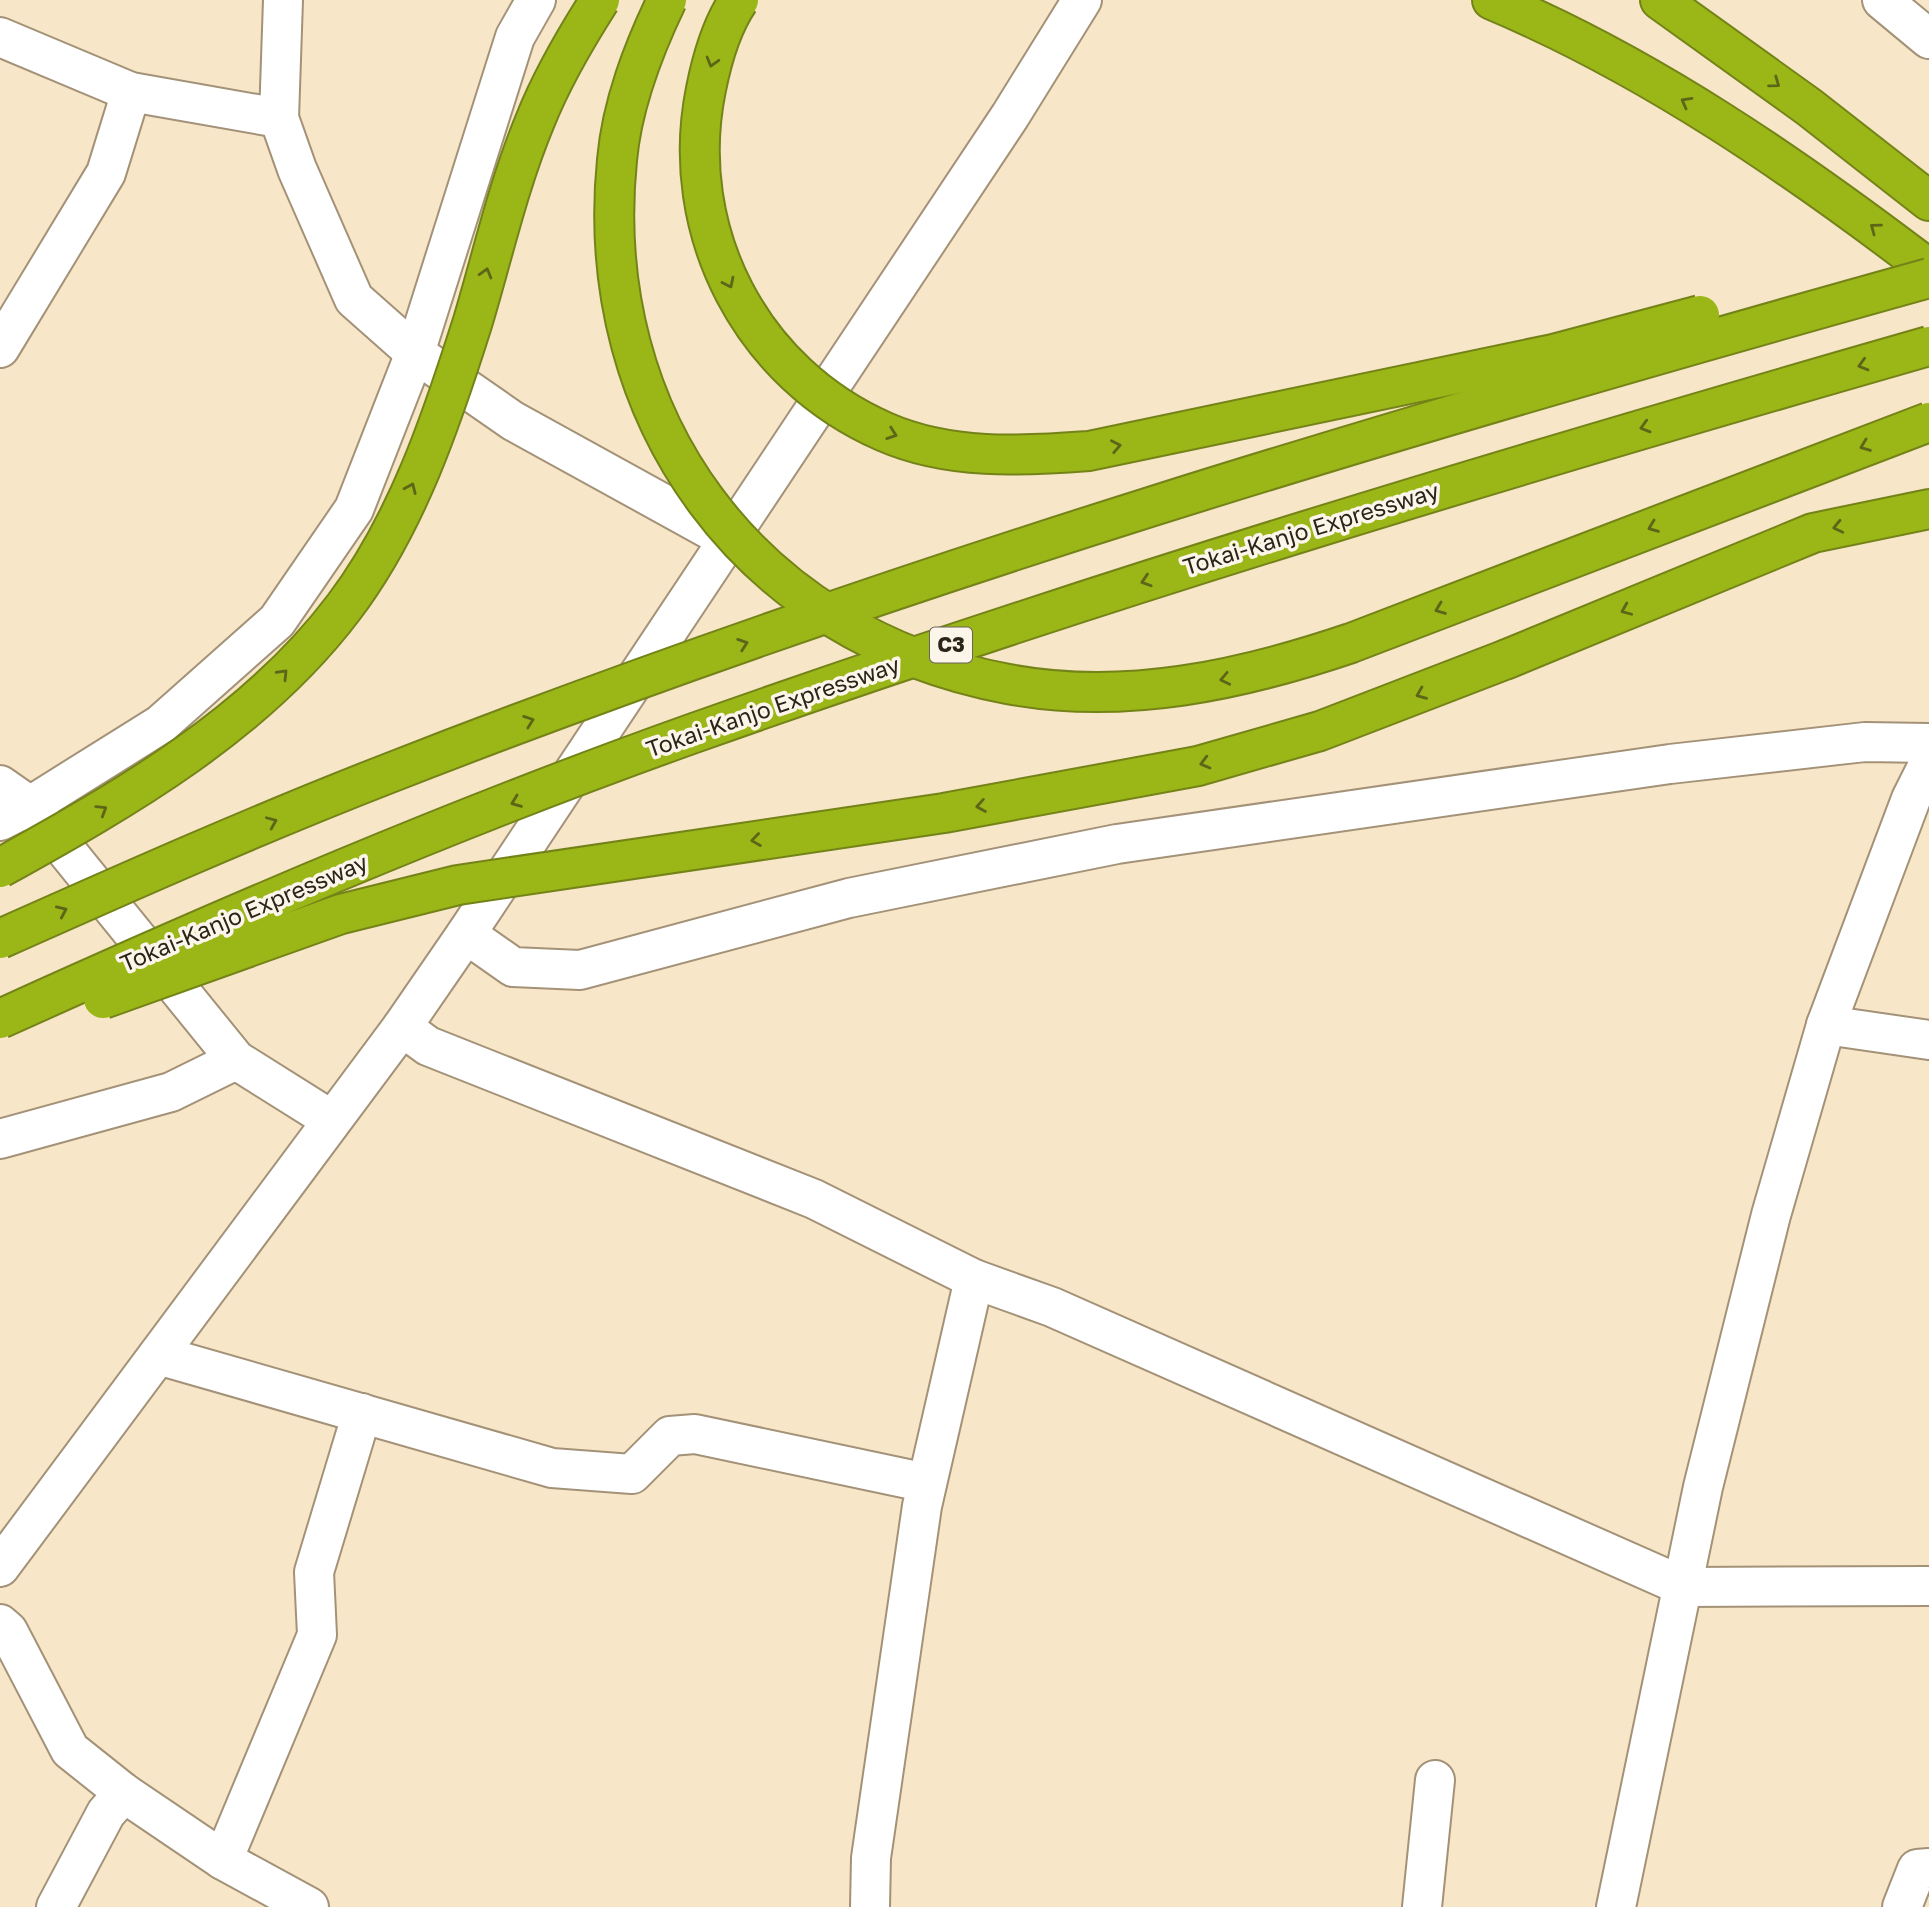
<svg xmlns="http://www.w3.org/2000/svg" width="1929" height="1907" viewBox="0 0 1929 1907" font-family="'Golos Text',sans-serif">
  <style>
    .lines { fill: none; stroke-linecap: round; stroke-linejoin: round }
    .minor-casing { stroke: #a39277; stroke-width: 42 }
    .highway-casing { stroke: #748318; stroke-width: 42 }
    .minor { stroke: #fff; stroke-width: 38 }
    .highway { stroke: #9bb617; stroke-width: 38 }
    .highway-bridge-casing { stroke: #748318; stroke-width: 42; stroke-linecap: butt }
    .highway-bridge { stroke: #9bb617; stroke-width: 38 }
    .oneway { stroke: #5d6618 }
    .labels { text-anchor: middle; stroke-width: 7; stroke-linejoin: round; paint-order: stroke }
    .shield { fill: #fcf5e9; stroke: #6a6357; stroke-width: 2 }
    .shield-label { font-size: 21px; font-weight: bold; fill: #2b2419 }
    .street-label { font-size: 23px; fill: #2b2419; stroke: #fcf5e9 }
  </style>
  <rect width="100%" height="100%" fill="#f8e6c9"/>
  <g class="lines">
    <defs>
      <g id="minor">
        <polyline points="283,0 279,118 297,169 354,299 415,353 513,421 729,540"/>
        <polyline points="1882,0 1929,39"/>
        <polyline points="0,37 131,92 279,118"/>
        <polyline points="0,348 106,173 131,92"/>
        <polyline points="0,785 30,806 236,1060 330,1119"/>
        <polyline points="0,821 30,806 161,724 277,621 354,509 415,353 515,37 536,0"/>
        <polyline points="466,934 513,967 580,970 849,898 1117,844 1670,764 1865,742 1929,743"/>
        <polyline points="1826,1025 1929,1040"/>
        <polyline points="402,1027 428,1046 814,1199 974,1279 1052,1307 1685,1587 1929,1586"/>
        <polyline points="0,1139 171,1092 236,1060"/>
        <polyline points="158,1355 552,1468 632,1474 670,1436 695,1434 927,1483"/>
        <polyline points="0,1567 402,1027 466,934 1010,116 1082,0"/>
        <polyline points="0,1624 8,1631 70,1750 124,1793 223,1860 309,1907"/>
        <polyline points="223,1860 317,1635 314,1572 362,1413"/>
        <polyline points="56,1907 106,1813 124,1793"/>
        <polyline points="870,1907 871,1858 922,1506 974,1279"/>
        <polyline points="1422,1907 1435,1780"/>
        <polyline points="1616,1907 1703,1487 1771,1215 1826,1025 1911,799 1929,763"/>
        <polyline points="1902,1907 1917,1869 1929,1868"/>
      </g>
      <g id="highway">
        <path d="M1492,0c157,66 302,166 437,269"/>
        <polyline points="1660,0 1809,107 1929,201"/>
        <polyline points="1507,659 1813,533 1929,509"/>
      </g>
    </defs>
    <!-- minor casing -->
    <use href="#minor" class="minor-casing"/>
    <!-- highway casing -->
    <use href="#highway" class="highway-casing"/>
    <!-- minor -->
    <use href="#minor" class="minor"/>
    <!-- highway -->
    <use href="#highway" class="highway"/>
    <defs>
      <g id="highway-bridge">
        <path d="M667,0c-24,50 -45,104 -50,160 -26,259 134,476 391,524 116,22 234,-4 343,-41l578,-221"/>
        <path d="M739,0c-18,26 -27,59 -33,89 -29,142 45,285 179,343 64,28 136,24 204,19l464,-97 147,-39"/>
        <path d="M0,868c126,-70 256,-144 344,-261 63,-83 98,-188 129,-286 20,-67 35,-135 62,-200 17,-43 40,-82 65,-121"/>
        <path d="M0,939c128,-57 256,-114 387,-165 503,-197 1022,-351 1542,-496"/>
        <polyline points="103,999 341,914 458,885 944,813 1198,766 1320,731 1507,659"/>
        <path d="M0,1019c227,-103 458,-202 694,-286 406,-144 820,-268 1235,-387"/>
      </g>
    </defs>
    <!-- highway-bridge casing -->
    <use href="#highway-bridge" class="highway-bridge-casing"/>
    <!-- highway-bridge -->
    <use href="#highway-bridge" class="highway-bridge"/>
  </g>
  <!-- one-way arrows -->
  <defs><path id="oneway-chevron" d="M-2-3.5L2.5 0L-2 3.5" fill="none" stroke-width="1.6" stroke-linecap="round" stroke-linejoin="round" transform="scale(1.75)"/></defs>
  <g class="oneway">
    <use href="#oneway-chevron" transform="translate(712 62) rotate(106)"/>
    <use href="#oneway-chevron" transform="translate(1775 83) rotate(36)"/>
    <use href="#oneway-chevron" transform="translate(1686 102) rotate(-151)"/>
    <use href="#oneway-chevron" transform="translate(1875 228) rotate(-143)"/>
    <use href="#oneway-chevron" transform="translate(486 273) rotate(-74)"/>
    <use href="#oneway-chevron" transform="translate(729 283) rotate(64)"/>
    <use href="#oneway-chevron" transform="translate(1863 365) rotate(164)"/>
    <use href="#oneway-chevron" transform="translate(1645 427) rotate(164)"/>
    <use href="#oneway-chevron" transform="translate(892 434) rotate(19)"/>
    <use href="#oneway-chevron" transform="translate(1116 446) rotate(-11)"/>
    <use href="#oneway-chevron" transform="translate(1865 446) rotate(159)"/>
    <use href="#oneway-chevron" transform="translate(411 488) rotate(-66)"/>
    <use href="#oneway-chevron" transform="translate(1653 527) rotate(159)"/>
    <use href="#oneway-chevron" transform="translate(1838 527) rotate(167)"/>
    <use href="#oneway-chevron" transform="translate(1146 581) rotate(162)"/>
    <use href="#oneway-chevron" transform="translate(1440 609) rotate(159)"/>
    <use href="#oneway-chevron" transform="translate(1626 610) rotate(157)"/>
    <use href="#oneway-chevron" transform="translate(743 644) rotate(-19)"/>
    <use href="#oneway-chevron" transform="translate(283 674) rotate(-46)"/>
    <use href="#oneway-chevron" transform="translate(1225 679) rotate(168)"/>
    <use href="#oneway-chevron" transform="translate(1421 694) rotate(158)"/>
    <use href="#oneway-chevron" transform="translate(529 721) rotate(-20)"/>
    <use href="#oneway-chevron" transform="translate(1205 763) rotate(165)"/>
    <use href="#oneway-chevron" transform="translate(516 802) rotate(159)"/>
    <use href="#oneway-chevron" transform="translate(981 806) rotate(170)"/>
    <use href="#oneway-chevron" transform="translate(102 810) rotate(-32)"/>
    <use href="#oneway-chevron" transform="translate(272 822) rotate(-23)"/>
    <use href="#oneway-chevron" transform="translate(756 840) rotate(172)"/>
    <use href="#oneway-chevron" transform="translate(62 911) rotate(-24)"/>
  </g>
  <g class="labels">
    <!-- shield labels -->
    <rect class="shield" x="930" y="627.5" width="42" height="35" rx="5"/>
    <g class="shield-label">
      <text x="951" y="652">C3</text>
    </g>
    <!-- street labels -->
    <g class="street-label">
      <text transform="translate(1311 529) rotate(-17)" y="8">Tokai-Kanjo Expressway</text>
      <text transform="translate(773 707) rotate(-19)" y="8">Tokai-Kanjo Expressway</text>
      <text transform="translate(244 913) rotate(-23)" y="8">Tokai-Kanjo Expressway</text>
    </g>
  </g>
</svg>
